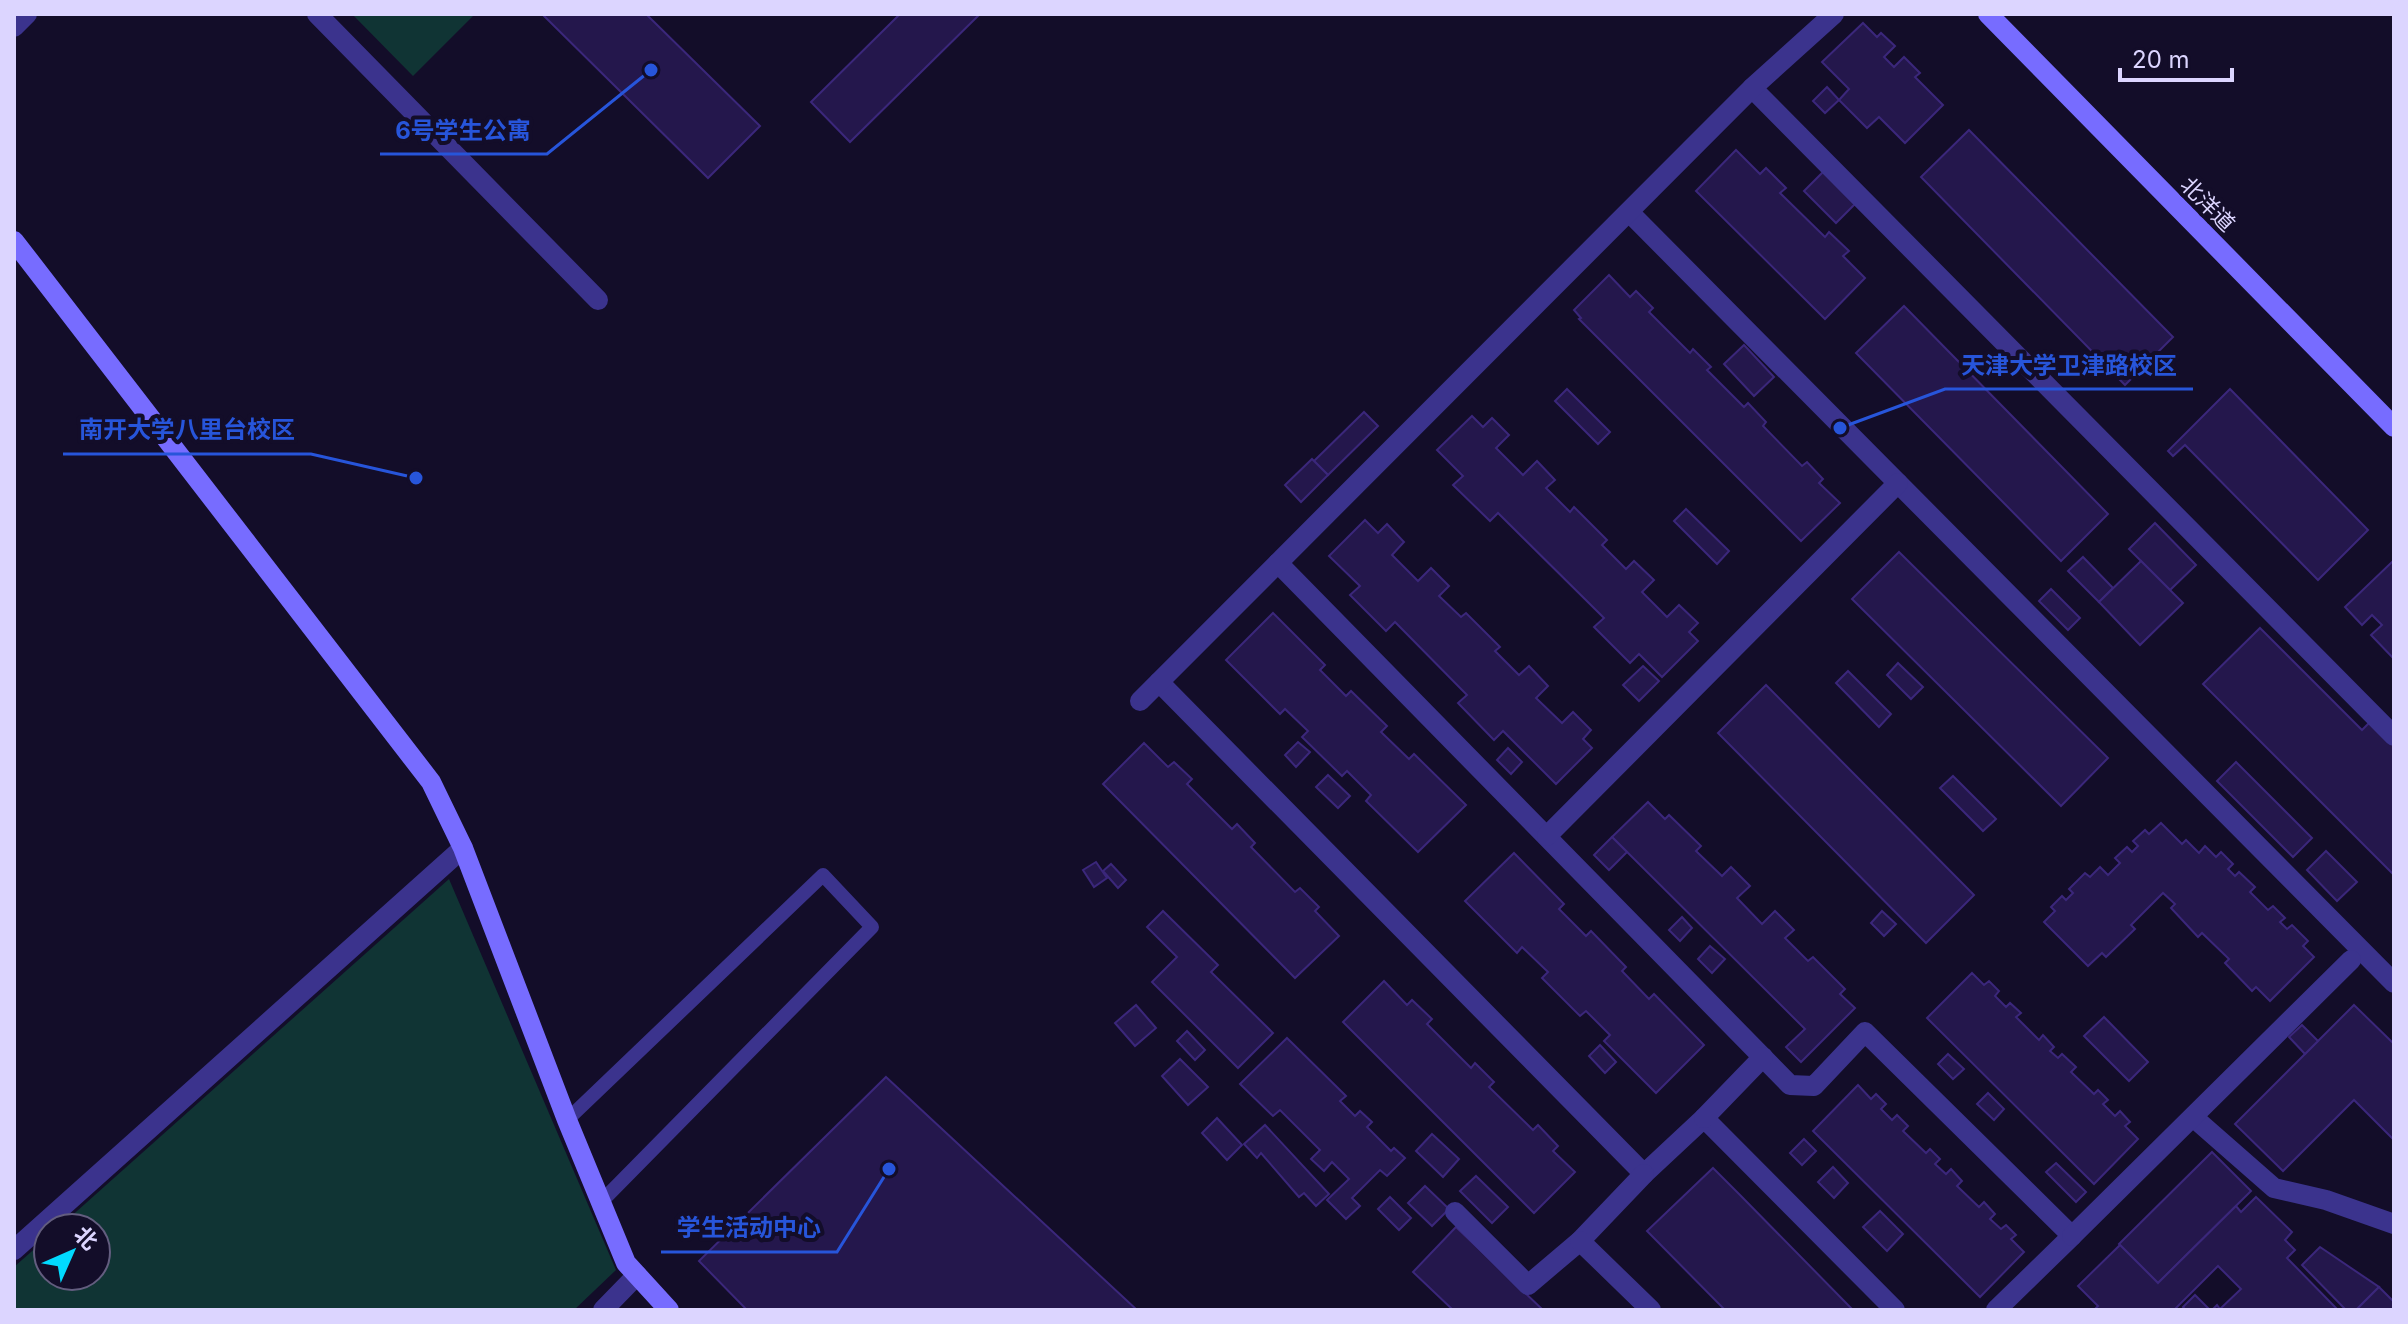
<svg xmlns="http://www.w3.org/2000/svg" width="2408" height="1324" viewBox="0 0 2408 1324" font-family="Inter,'Noto Sans SC',sans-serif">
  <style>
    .green { fill: #103434 }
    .building { fill: #24174c; stroke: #3b277b; stroke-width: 2 }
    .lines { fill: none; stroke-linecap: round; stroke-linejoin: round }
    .lane { stroke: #3b338d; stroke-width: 14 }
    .street { stroke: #3b338d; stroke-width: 20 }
    .secondary { stroke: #776cff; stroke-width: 20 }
    .labels { text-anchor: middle; stroke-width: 8; stroke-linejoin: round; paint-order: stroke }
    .street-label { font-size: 22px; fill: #dcd5ff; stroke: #130d29 }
    .leader { fill: none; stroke: #2755da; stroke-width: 3 }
    .callout-dot { fill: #2755da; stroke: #130d29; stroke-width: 3 }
    .callout-label { font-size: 24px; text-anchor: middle; font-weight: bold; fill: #2755da; stroke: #130d29; stroke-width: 8; stroke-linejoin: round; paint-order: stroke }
  </style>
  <rect width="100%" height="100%" fill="#130d29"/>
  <!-- green -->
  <g class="green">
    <polygon points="352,14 475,14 413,76"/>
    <polygon points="449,879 616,1270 574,1310 14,1310 14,1267 48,1237 48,1276 96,1276 96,1228 58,1228"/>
  </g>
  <!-- building -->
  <g class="building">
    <polygon points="542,14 646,14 760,126 708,178"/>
    <polygon points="900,14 980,14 850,142 811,102"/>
    <polygon points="1863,23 1877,37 1881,33 1895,46 1884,57 1894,67 1904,57 1920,73 1915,77 1943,105 1905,143 1879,117 1867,128 1839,100 1849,89 1822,62"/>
    <polygon points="1827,87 1839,100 1825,113 1813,101"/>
    <polygon points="1969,130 2173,337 2125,385 1921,177"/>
    <polygon points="1736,150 1760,174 1766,168 1786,188 1780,193 1825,237 1829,232 1849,251 1843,256 1865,278 1825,319 1696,191"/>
    <polygon points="1823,172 1855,204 1836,223 1804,191"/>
    <polygon points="1609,275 1630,297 1636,291 1653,308 1649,312 1690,353 1693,349 1711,367 1707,370 1744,407 1748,403 1766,422 1763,426 1802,466 1807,462 1823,479 1819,483 1840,503 1801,541 1579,319 1581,318 1574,310"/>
    <polygon points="1904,306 2108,514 2061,561 1856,353"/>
    <polygon points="1744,345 1774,377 1754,396 1724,364"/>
    <polygon points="1567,389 1610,432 1598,444 1555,401"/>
    <polygon points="2230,389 2368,530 2318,580 2185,445 2173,456 2168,451"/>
    <polygon points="1364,412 1378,426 1328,475 1314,461"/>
    <polygon points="1472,416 1483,427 1492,418 1509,435 1496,448 1523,475 1537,461 1555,480 1546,488 1570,512 1574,507 1607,540 1602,545 1626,569 1634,561 1654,580 1642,592 1667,617 1679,605 1698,623 1689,632 1698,641 1662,677 1639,654 1630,663 1594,627 1604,618 1498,513 1490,521 1453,485 1463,476 1437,450"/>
    <polygon points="1312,459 1328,475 1301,502 1285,485"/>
    <polygon points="1686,509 1729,551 1717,564 1674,521"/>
    <polygon points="1365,520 1378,533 1387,524 1404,542 1392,555 1418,581 1431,568 1449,586 1439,596 1461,617 1466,613 1500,647 1495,651 1519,675 1529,666 1548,686 1536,698 1562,723 1573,712 1591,730 1583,739 1592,748 1556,784 1503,731 1494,740 1458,703 1467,695 1395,622 1386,631 1350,595 1360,586 1329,556"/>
    <polygon points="2155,523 2196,565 2170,590 2129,549"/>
    <polygon points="1899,552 2108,758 2061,806 1852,599"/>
    <polygon points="2083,557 2113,588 2099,602 2068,571"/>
    <polygon points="2394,560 2394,659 2371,635 2382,625 2372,615 2362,625 2345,607"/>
    <polygon points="2141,561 2183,603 2140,645 2099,602"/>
    <polygon points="2051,589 2080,618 2068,630 2039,601"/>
    <polygon points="1273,613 1325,665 1320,670 1346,696 1351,691 1387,726 1381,732 1409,759 1414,754 1466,805 1418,852 1366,801 1371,795 1347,771 1342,776 1302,737 1308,731 1285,709 1280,714 1226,660"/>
    <polygon points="2260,628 2362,730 2374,718 2394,739 2394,875 2203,684"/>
    <polygon points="1898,663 1923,687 1911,699 1887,675"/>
    <polygon points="1643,666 1659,681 1639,701 1623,685"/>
    <polygon points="1848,671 1891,714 1879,727 1836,683"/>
    <polygon points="1766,685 1974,895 1926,943 1718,733"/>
    <polygon points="1298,742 1310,752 1296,767 1285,755"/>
    <polygon points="1144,743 1168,767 1174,762 1192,779 1187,784 1232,829 1237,824 1255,843 1251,847 1295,892 1300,888 1319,907 1315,911 1339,936 1295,978 1103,784"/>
    <polygon points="1508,748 1522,762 1511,774 1497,760"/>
    <polygon points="2236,762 2312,838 2293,857 2217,781"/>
    <polygon points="1328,775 1350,796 1338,808 1316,787"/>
    <polygon points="1953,776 1996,819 1983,831 1940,788"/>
    <polygon points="1648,802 1665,819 1669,815 1701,846 1696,851 1722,876 1731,867 1750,886 1737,898 1762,924 1775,911 1794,930 1785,938 1808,961 1813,957 1845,989 1840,994 1855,1008 1801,1062 1786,1047 1805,1029 1612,837"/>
    <polygon points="2161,823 2182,844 2186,840 2199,853 2205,846 2216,857 2221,852 2233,864 2228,869 2235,876 2239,872 2255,887 2250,892 2268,910 2273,906 2285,918 2280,922 2287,929 2292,925 2308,941 2303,946 2314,957 2270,1001 2256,987 2252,991 2225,963 2229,959 2202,933 2198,937 2171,908 2175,904 2163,893 2131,925 2135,929 2106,957 2102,953 2088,966 2044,922 2055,911 2051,907 2062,896 2066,900 2073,893 2069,889 2085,873 2090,877 2100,867 2108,875 2120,863 2115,858 2127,847 2132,852 2138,846 2133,841 2145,830 2149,834"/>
    <polygon points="1612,837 1627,852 1609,870 1594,855"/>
    <polygon points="2326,851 2357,882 2337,901 2307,870"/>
    <polygon points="1514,853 1564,904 1559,909 1586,936 1591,931 1626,967 1622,971 1649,999 1654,994 1704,1045 1656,1093 1604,1041 1610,1035 1586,1011 1580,1016 1542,978 1548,972 1522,947 1517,953 1465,901"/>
    <polygon points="1096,862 1107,878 1094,887 1083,870"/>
    <polygon points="1111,864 1126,880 1118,888 1103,871"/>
    <polygon points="1163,911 1218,965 1211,972 1273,1033 1238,1068 1152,982 1177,957 1147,927"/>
    <polygon points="1882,911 1896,924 1884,936 1871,923"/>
    <polygon points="1682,917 1692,928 1680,941 1669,930"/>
    <polygon points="1710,946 1725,959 1712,973 1698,959"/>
    <polygon points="1972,973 1984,985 1989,981 1999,991 1995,996 2006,1007 2010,1003 2021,1013 2016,1017 2039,1040 2043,1035 2054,1047 2050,1051 2058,1058 2062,1054 2076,1067 2071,1072 2094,1094 2098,1090 2108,1100 2103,1104 2115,1116 2120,1111 2130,1122 2125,1126 2138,1139 2094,1184 1927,1018"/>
    <polygon points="1384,981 1407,1005 1412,1000 1432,1019 1427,1024 1471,1068 1475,1063 1494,1082 1489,1087 1533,1130 1538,1125 1558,1146 1553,1151 1575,1172 1534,1213 1343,1022"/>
    <polygon points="1136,1005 1156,1028 1135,1046 1115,1023"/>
    <polygon points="2354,1005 2394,1044 2394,1140 2354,1100 2283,1171 2235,1124"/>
    <polygon points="2104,1017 2148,1062 2129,1081 2084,1036"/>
    <polygon points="2302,1025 2318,1041 2305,1054 2289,1037"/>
    <polygon points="1187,1031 1205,1050 1195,1060 1177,1041"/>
    <polygon points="1287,1038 1346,1096 1340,1101 1355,1116 1360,1111 1372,1122 1367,1127 1391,1151 1394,1148 1405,1158 1387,1176 1380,1170 1352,1198 1360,1206 1346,1219 1327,1200 1349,1179 1332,1162 1324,1171 1311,1159 1320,1150 1280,1110 1273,1116 1240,1084"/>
    <polygon points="1600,1045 1616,1062 1605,1073 1589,1056"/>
    <polygon points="1948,1054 1964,1069 1953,1079 1938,1064"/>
    <polygon points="1180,1059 1208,1087 1188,1105 1162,1076"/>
    <polygon points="886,1077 1137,1310 747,1310 699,1261"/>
    <polygon points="1858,1085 1871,1099 1876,1094 1886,1104 1881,1109 1892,1120 1897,1115 1908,1126 1903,1131 1926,1153 1930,1149 1940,1159 1935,1164 1946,1174 1951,1169 1962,1181 1957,1186 1979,1207 1984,1202 1995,1214 1990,1219 2001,1229 2006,1225 2016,1235 2011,1239 2024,1252 1980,1297 1813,1131"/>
    <polygon points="1988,1093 2004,1109 1994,1120 1977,1104"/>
    <polygon points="1217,1118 1242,1145 1227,1160 1202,1133"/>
    <polygon points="1265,1125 1329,1194 1316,1206 1304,1193 1299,1197 1261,1153 1257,1158 1244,1144"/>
    <polygon points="1432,1134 1459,1159 1443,1177 1416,1151"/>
    <polygon points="1804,1139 1816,1151 1802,1165 1790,1153"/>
    <polygon points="2212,1152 2251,1191 2158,1283 2119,1244"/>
    <polygon points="2056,1163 2086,1192 2076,1202 2046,1172"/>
    <polygon points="1833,1167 1848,1183 1834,1198 1818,1182"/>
    <polygon points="1713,1168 1740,1195 1853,1310 1725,1310 1647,1231"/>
    <polygon points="1476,1176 1508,1207 1492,1223 1460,1191"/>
    <polygon points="1425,1186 1449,1209 1432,1226 1408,1203"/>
    <polygon points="1390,1197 1411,1218 1399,1230 1378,1209"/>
    <polygon points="2256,1197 2292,1232 2285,1240 2295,1250 2287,1258 2338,1310 2212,1310 2217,1305 2220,1309 2241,1289 2218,1266 2174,1310 2094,1310 2098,1306 2078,1286 2120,1245 2158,1283 2236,1206 2241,1212"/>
    <polygon points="1880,1211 1903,1234 1887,1251 1863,1227"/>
    <polygon points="1456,1227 1543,1310 1453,1310 1413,1272"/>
    <polygon points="2320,1247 2379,1287 2356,1310 2346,1310 2302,1265"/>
    <polygon points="2379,1287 2394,1302 2394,1310 2356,1310"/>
    <polygon points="2195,1295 2210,1310 2186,1310 2183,1307"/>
  </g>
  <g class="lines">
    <!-- lane -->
    <polyline class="lane" points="567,1120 823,875 872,927 601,1202"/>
    <!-- street -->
    <g class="street">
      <polyline points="317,14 598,300"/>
      <polyline points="14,27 27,14"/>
      <polyline points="1752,88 2394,736"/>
      <polyline points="1629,212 2394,983"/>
      <polyline points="1278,563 1790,1085 1814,1086 1865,1032 2072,1236 1996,1310"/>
      <polyline points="1159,682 1644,1174 1704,1118 1895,1310"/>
      <polyline points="1140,701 1752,88 1834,14"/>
      <polyline points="1547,836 1898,483"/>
      <polyline points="2193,1117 2274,1188 2326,1200 2394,1224"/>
      <polyline points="1704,1118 1763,1057"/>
      <polyline points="1455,1212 1528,1285 1580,1241 1644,1174"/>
      <polyline points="2072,1236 2351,960"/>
      <polyline points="1580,1241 1651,1310"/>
      <polyline points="14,1250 463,848"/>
      <polyline points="603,1310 637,1275"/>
    </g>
    <!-- secondary -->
    <g class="secondary">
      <polyline points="1988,14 2394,427"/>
      <polyline points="14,241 431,782 463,848 567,1120 626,1263 669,1310"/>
    </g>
  </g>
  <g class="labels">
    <!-- street labels -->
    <g class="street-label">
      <text transform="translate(2208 204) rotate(45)" y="8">北洋道</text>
    </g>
  </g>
  <!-- callouts -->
  <path class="leader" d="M651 70L547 154H380M1840 428L1945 389H2193M416 478L311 454H63M889 1169L837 1252H661"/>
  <g class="callout-dot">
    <circle cx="651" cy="70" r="8"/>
    <circle cx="1840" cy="428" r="8"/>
    <circle cx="416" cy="478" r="8"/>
    <circle cx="889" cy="1169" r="8"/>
  </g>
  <g class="callout-label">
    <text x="463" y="139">6号学生公寓</text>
    <text x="2069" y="374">天津大学卫津路校区</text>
    <text x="187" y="438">南开大学八里台校区</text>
    <text x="749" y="1236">学生活动中心</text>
  </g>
  <!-- border -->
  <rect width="2408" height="1324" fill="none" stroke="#dcd5ff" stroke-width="32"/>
  <!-- north arrow -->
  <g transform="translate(72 1252) rotate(45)"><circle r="38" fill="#130d29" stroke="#635d7f" stroke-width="2"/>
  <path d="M0-6L14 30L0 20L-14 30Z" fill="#01daff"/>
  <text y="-12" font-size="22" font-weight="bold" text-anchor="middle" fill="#dcd5ff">北</text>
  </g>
  <!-- scale -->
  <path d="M2120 68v12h112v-12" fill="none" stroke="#dcd5ff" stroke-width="4"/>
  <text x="2132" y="68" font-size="24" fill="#dcd5ff" stroke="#130d29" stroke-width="6" paint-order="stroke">20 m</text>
</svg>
